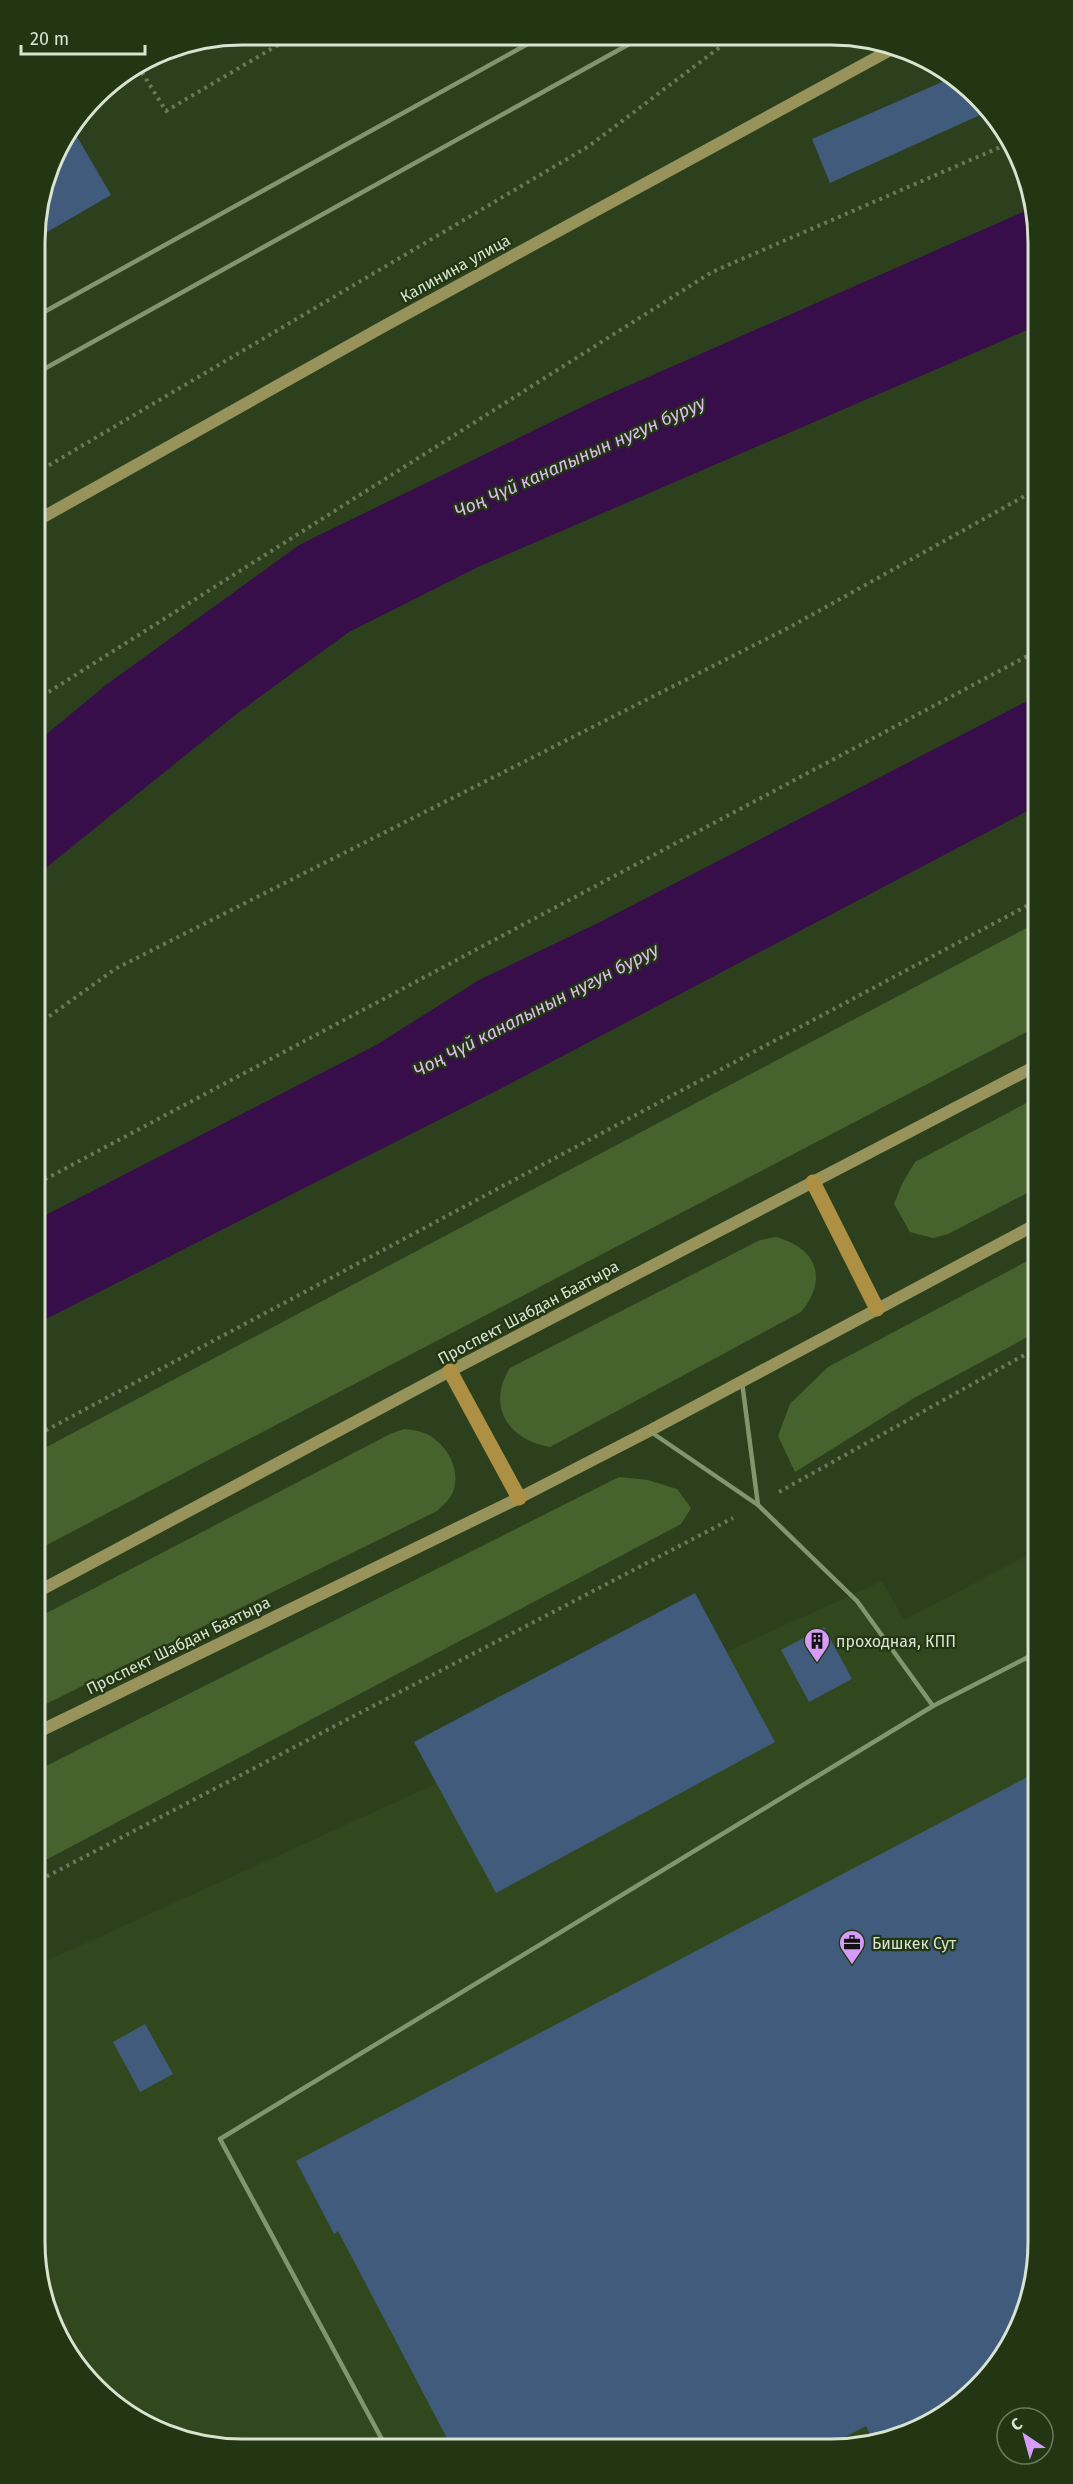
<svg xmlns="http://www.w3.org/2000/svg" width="1073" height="2484" viewBox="0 0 1073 2484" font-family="'Fira Sans',sans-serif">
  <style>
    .built { fill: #31481e }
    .green { fill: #46632e }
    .water { fill: #370d4a }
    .building { fill: #405b7b }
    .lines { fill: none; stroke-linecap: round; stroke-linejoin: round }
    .path { stroke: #68795b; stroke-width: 4; stroke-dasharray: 3 4.5; stroke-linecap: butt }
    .service { stroke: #7f966f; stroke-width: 4.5 }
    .secondary { stroke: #97935a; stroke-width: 12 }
    .primary { stroke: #ae9044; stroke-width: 15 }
    .labels { text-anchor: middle; stroke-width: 4.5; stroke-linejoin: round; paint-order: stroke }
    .street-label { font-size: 16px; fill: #d8e4cf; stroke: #233613 }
    .poi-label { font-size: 16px; fill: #d8e4cf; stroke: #233613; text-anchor: start }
    .water-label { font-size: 18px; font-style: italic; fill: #debcf3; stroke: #233613 }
    .rim { fill: none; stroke: #d8e4cf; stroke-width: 3 }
  </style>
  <rect width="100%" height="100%" fill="#2d401d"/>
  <!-- built -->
  <polygon class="built" points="1036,1551 1038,2256 1027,2309 995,2369 946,2415 885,2443 202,2446 150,2428 95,2389 41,2296 40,1964 882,1581 904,1620"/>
  <!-- green -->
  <g class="green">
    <polygon points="1034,924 1034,1028 39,1549 39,1451"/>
    <polygon points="1034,1099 1035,1189 948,1234 933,1238 910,1232 894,1204 902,1184 915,1162"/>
    <path d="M776,1237c40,11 53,41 25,75l-251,135c-42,-7 -64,-41 -40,-79l250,-128z"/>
    <polygon points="1035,1257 1035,1333 914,1398 795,1472 778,1436 790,1404 828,1367"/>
    <path d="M404,1429c8,1 16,2 23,5 19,10 33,33 27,55 -2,9 -11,16 -17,22l-397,196 -1,-90 351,-183z"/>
    <polygon points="619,1477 648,1480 677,1489 691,1508 681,1524 40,1863 40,1769"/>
  </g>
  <!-- water -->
  <g class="water">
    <polygon points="1032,208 1032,328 478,567 349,632 239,712 37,875 37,742 106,685 299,545 596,400"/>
    <polygon points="1033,698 1033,808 502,1088 38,1323 38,1219 378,1044 479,980 600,922"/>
  </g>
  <!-- building -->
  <g class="building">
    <polygon points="951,78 968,86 989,111 830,183 812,139"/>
    <polygon points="72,128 111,195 35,239 35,228 56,150"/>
    <polygon points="695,1593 775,1742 496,1893 414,1742"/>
    <polygon points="824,1627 852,1679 809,1702 781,1650"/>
    <polygon points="1037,1772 1038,2256 1027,2309 995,2369 946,2415 885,2443 874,2443 866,2426 834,2443 450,2444 338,2231 334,2234 296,2161"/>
    <polygon points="145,2024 173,2074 140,2092 113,2042"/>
  </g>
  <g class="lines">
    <!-- path -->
    <g class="path">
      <polyline points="138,66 166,111 295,35"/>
      <polyline points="36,473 589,146 732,38"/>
      <polyline points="36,700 712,272 1012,142"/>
      <polyline points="37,1025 115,969 790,627 1032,492"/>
      <polyline points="38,1183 1033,653"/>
      <polyline points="39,1434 1034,902"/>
      <polyline points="779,1492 1035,1349"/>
      <polyline points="40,1880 733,1518"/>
    </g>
    <!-- service -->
    <g class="service">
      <polyline points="35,317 542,36"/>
      <polyline points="35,374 642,37"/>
      <polyline points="742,1382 758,1505"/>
      <polyline points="651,1432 758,1505 857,1601 933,1706 1036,1653"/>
      <polyline points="385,2445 220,2139 933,1706"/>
    </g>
    <!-- secondary -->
    <g class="secondary">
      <polyline points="36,521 386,325 892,49"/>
      <polyline points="39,1591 450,1371 1034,1067"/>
      <polyline points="40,1731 519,1498 649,1431 1035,1225"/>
    </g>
    <!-- primary -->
    <g class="primary">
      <polyline points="813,1182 877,1309"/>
      <polyline points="450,1371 519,1498"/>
    </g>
  </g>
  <!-- icons -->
  <defs>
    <symbol id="building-pin" viewBox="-11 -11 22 30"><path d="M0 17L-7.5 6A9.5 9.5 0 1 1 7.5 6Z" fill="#d79bf9" stroke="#233613"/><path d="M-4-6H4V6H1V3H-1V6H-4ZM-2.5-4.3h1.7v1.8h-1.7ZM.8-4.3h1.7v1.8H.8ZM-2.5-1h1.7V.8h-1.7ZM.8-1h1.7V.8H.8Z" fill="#111"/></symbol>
    <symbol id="office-pin" viewBox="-11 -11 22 30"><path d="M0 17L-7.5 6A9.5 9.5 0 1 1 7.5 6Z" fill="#d79bf9" stroke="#233613"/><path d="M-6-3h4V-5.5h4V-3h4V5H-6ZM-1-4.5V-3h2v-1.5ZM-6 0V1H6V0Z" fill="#111"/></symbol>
  </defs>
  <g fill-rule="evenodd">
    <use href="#building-pin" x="802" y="1626" width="30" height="40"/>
    <use href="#office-pin" x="837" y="1928" width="30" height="40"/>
  </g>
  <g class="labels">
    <!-- street labels -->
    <g class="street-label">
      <text transform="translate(455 268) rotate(-29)" y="6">Калинина улица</text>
      <text transform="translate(528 1312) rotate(-28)" y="6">Проспект Шабдан Баатыра</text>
      <text transform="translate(178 1645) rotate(-26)" y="6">Проспект Шабдан Баатыра</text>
    </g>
    <!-- poi labels -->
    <g class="poi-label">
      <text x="836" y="1647">проходная, КПП</text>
      <text x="872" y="1949">Бишкек Сут</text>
    </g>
    <!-- water labels -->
    <g class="water-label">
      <text transform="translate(580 457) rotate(-24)" y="6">Чоң Чүй каналынын нугун буруу</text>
      <text transform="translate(536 1010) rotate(-27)" y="6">Чоң Чүй каналынын нугун буруу</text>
    </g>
  </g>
  <!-- crop -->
  <path d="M0 0H1073V2484H0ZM242 45H831A197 197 0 0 1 1028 242V2242A197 197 0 0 1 831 2439H242A197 197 0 0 1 45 2242V242A197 197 0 0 1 242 45Z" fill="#233613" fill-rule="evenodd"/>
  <path class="rim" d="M242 45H831A197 197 0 0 1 1028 242V2242A197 197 0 0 1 831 2439H242A197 197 0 0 1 45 2242V242A197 197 0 0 1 242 45Z"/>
  <!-- north arrow -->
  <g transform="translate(1025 2436) rotate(324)"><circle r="28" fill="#233613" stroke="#6b7c5e" stroke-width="1.5"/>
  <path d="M0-4.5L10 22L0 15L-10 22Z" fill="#d79bf9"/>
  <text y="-9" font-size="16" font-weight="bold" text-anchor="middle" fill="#d8e4cf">С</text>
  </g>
  <!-- scale -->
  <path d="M21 45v9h124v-9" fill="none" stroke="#d8e4cf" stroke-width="3"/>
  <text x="30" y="45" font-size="18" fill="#d8e4cf" stroke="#233613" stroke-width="4.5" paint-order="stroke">20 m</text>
</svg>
